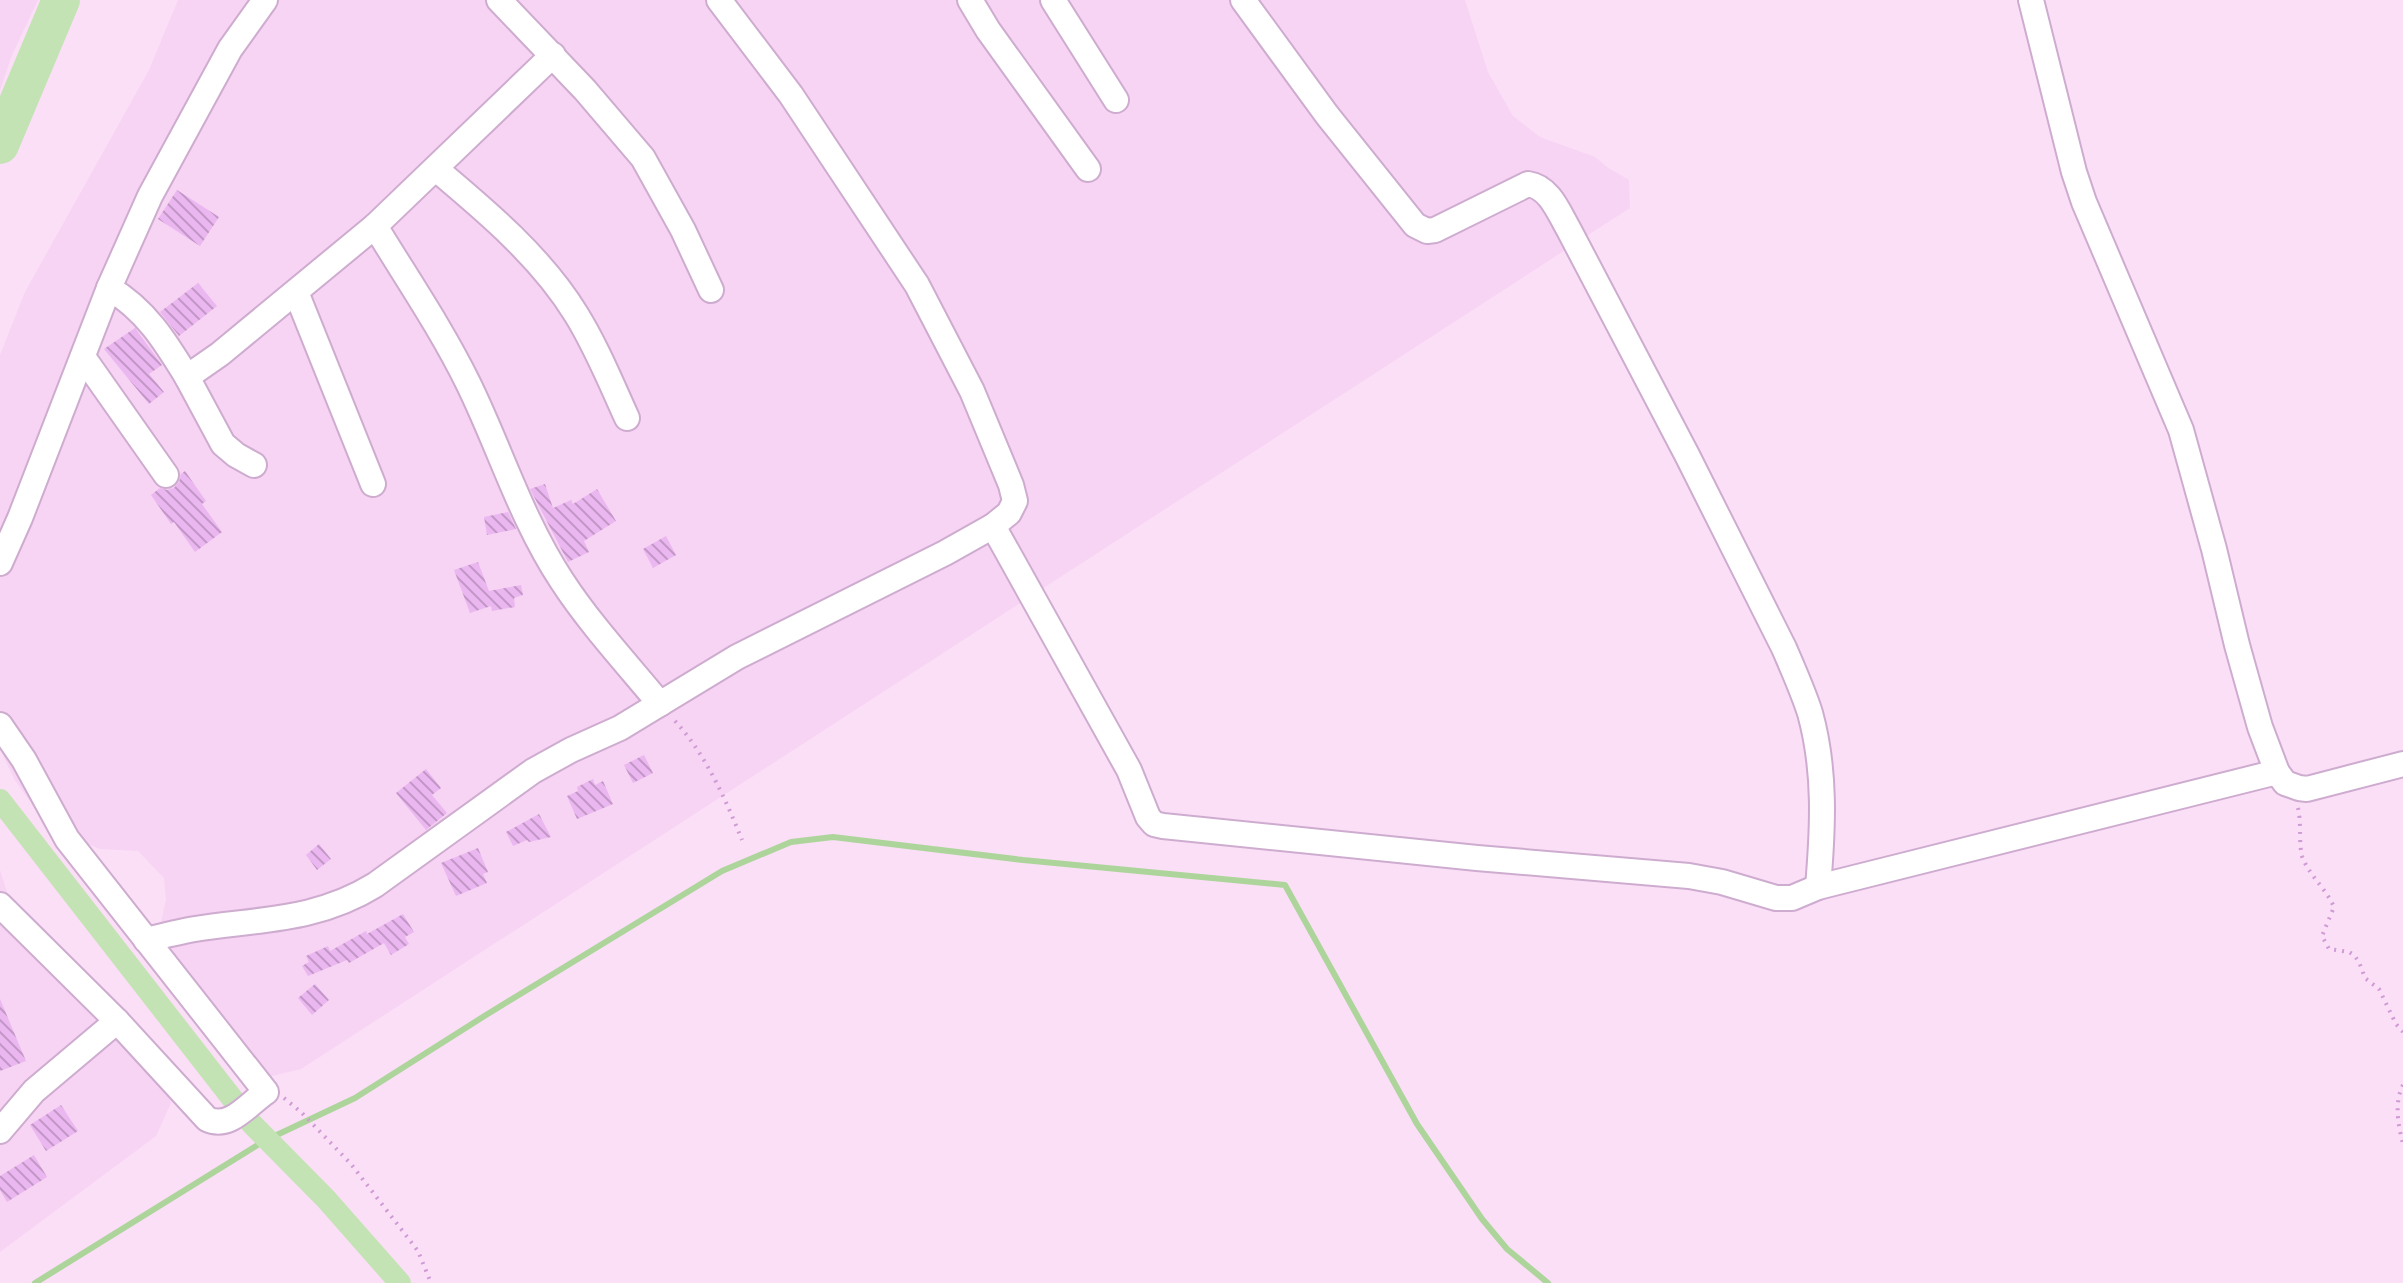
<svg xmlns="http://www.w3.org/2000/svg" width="2403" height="1283" viewBox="0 0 2403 1283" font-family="'Roboto Condensed',sans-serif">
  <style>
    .residential { fill: #f7d3f4 }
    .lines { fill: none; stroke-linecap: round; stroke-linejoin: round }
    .stream { stroke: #add59b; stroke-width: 6 }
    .canal { stroke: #c4e3b4; stroke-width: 22 }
    .river { stroke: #c4e3b4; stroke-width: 38 }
    .building { fill: url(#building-back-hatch) }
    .minor-casing { stroke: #ceaccf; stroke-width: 28 }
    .path { stroke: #cf9bd4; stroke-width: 4; stroke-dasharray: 2 6; stroke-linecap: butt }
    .minor { stroke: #fff; stroke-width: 24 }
  </style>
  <defs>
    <pattern id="building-back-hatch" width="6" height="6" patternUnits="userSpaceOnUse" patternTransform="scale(2)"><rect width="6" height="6" fill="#ebb7f0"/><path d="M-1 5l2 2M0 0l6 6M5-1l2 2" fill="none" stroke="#c297c7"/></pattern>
  </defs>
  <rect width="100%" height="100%" fill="#fbdff7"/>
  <!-- residential -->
  <g class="residential">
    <polygon points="0,0 38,0 12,55 0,90"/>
    <polygon points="178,0 1465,0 1488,72 1513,116 1540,137 1595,157 1607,167 1629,180 1630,208 301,1069 272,1076 250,1075 226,1061 208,1033 159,931 166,900 164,878 138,851 100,849 73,838 39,814 14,779 0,749 0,355 25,292 149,70"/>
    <polygon points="0,870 12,908 164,1076 171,1103 156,1136 0,1252"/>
  </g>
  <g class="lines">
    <!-- stream -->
    <polyline class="stream" points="35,1283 264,1141 355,1098 486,1015 722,871 791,842 833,837 1023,860 1285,885 1417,1124 1482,1219 1507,1249 1548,1283"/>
    <!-- canal -->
    <polyline class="canal" points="0,800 252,1124 326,1199 400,1283"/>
    <!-- river -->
    <polyline class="river" points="0,145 61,0"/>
  </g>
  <!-- building -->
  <g class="building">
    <polygon points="177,190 219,217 200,246 158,219"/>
    <polygon points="198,283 217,306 179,336 160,312"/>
    <polygon points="135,328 162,365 149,374 164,392 149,404 104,349"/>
    <polygon points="185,471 206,501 202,504 222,532 195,552 174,522 171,524 151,495 160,488 167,490 174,488 179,482 181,474"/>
    <polygon points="545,484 553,508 571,500 573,504 597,489 616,521 584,541 589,552 568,562 530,489"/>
    <polygon points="508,512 516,529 487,535 484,517"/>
    <polygon points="666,536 676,555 653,568 643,549"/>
    <polygon points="478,562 489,591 521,585 523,595 514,598 515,607 492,611 491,606 470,613 454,570"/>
    <polygon points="644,755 653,773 633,783 624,765"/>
    <polygon points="426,769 441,788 432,795 447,813 426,830 396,793"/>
    <polygon points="593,779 595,785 603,781 613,804 577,819 567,796 578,791 577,787"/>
    <polygon points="539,814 551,837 529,842 527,840 513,846 506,832"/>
    <polygon points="319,844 331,859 317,870 306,855"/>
    <polygon points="478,848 488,872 483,874 487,883 456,896 441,863"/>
    <polygon points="403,914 414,932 405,937 409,944 391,955 384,943 349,963 347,960 308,976 302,966 309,962 306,956 328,946 330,951 366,931 367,934"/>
    <polygon points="315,984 329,1000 312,1015 298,998"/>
    <polygon points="0,999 26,1061 0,1071"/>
    <polygon points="61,1105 78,1131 46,1151 30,1125"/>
    <polygon points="34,1155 47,1177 7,1202 0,1190 0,1176"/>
  </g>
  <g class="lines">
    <defs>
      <g id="minor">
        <polyline points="499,0 585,90 643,158 683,230 711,290"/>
        <polyline points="970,0 988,30 1088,169"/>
        <polyline points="1053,0 1116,100"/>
        <path d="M1243,0l84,115 88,110 12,6 8,-1 93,-46c22,3 31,29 41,46l118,225 97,193c9,21 19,43 26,65 16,58 13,115 8,174"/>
        <polyline points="2031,0 2074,172 2084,202 2181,430 2214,549 2237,645 2260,727 2277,772 2285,783 2299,788 2307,789 2403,764"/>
        <path d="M436,169c50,42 105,88 140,145 20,32 35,69 51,104"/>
        <path d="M375,226c31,51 66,102 93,157 32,65 53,136 94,198 28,43 65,83 98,123"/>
        <path d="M109,288c37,22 56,53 78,89l33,-23 155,-128 178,-171"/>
        <polyline points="296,292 373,484"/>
        <polyline points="83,357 166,475"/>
        <polyline points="187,377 223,444 236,455 254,465"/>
        <polyline points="993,526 1129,770 1148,817 1154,824 1163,826 1477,858 1689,876 1722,882 1776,898 1792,898 1818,887 2277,772"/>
        <polyline points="0,563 20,518 109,288 150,196 230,49 265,0"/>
        <path d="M0,725l24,35 43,79 199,253c-18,12 -36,38 -59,27l-90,-98 -117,-116"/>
        <path d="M146,940c16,-4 32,-8 49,-11 64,-10 122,-8 180,-44l158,-114 38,-21 49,-22 117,-71 208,-104 48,-27 16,-13 6,-12 -4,-16 -39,-94 -55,-106 -126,-190 -72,-95"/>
        <polyline points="0,1131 34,1091 117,1021"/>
      </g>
    </defs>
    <!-- minor casing -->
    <use href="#minor" class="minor-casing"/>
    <!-- path -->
    <g class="path">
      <path d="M675,721c31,34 50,77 67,119"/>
      <path d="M2298,808c4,17 0,39 5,51 8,18 23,30 31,48l-12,29 7,13 20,3 5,3 5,7 6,16 14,11 17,35 7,8"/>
      <path d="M2403,1085c-9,18 -5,40 0,59"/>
      <polyline points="284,1098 301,1112 351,1164 418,1251 431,1283"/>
    </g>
    <!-- minor -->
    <use href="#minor" class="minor"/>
  </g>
</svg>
